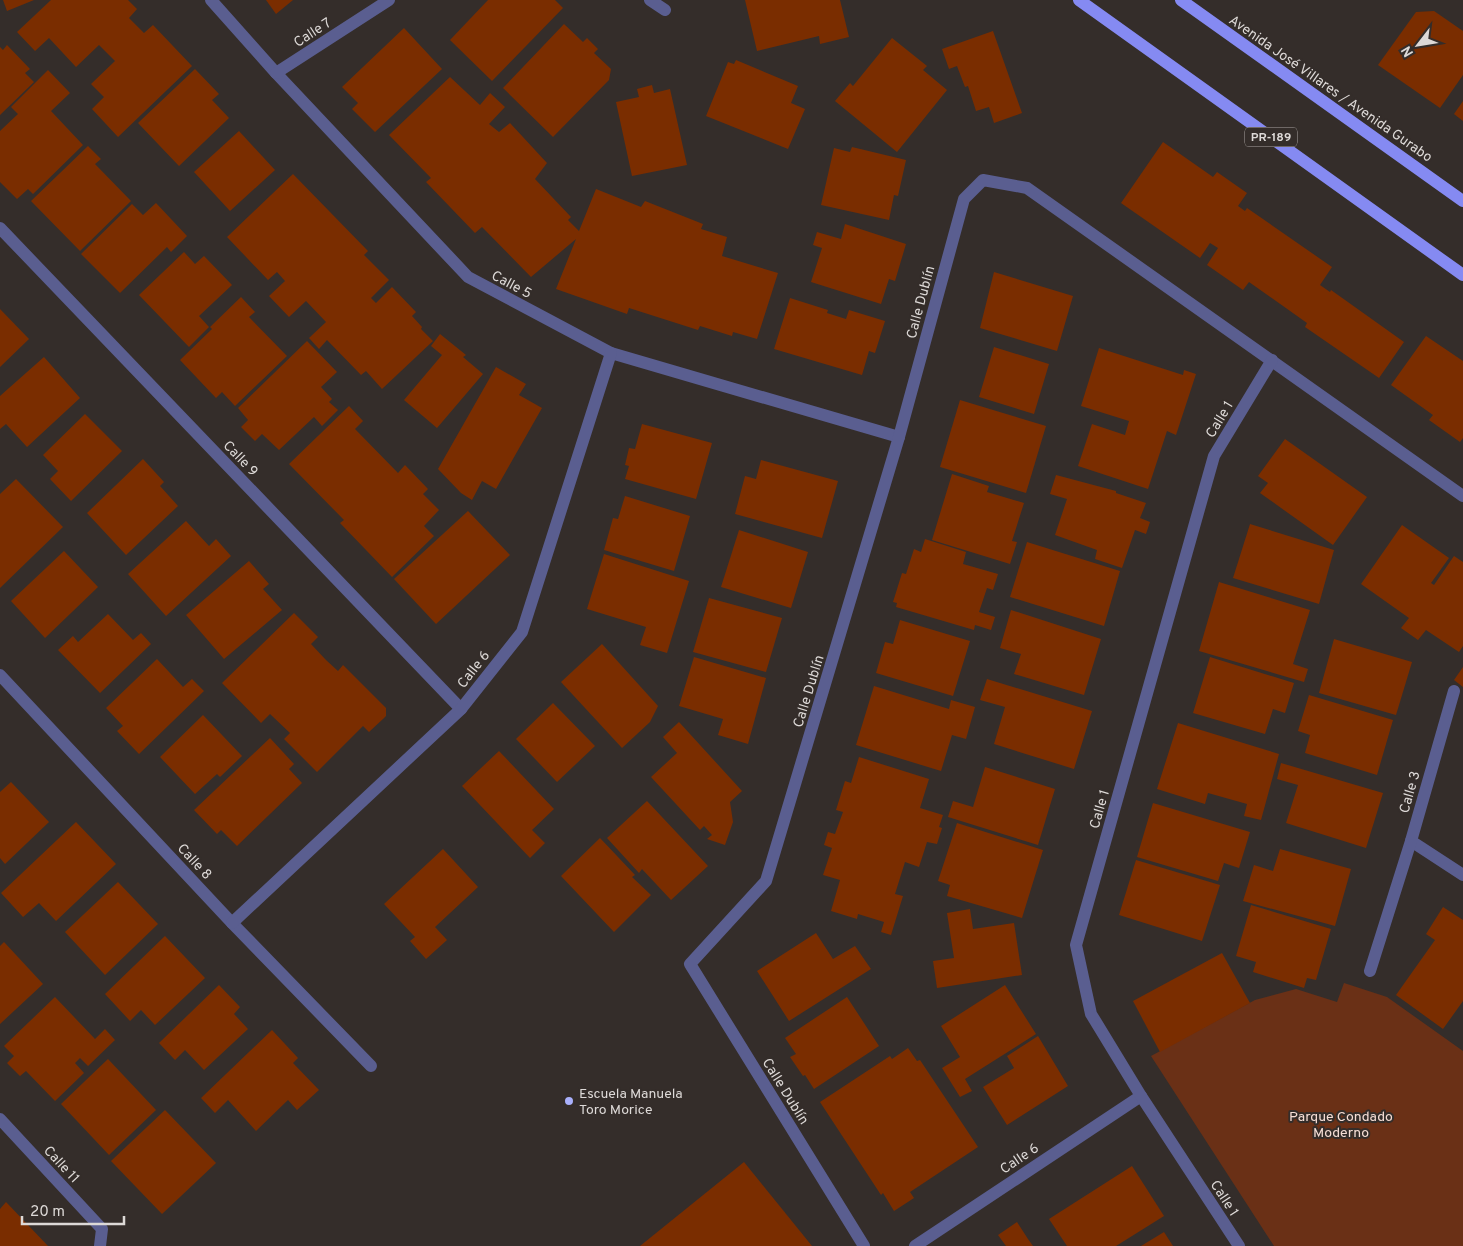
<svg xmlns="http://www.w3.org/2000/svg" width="1463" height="1246" viewBox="0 0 1463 1246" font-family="Overpass,sans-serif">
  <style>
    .green { fill: #6a3016 }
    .building { fill: #7a2d00 }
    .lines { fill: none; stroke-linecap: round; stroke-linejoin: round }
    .minor { stroke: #5a5e90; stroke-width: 12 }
    .major { stroke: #858af2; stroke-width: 12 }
    .poi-dot { fill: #a9b0fc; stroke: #342d2a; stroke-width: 2 }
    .labels { text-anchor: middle; stroke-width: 4; stroke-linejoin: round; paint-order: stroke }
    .shield { fill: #342d2a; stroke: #aaa5a3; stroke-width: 1 }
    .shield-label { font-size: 12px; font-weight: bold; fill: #ddd9d7 }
    .street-label { font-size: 14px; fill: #ddd9d7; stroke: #342d2a }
    .poi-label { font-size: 14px; fill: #ddd9d7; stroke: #342d2a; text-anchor: start }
    .park-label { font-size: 14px; fill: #f6ded5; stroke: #342d2a }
  </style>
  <rect width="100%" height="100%" fill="#342d2a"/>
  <!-- green -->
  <polygon class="green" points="1344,983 1387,997 1463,1051 1463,1246 1274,1246 1151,1056 1255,1000 1296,989 1337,1002"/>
  <!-- building -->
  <g class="building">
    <polygon points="3,0 34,0 7,11"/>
    <polygon points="51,0 128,0 137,9 129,18 144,33 153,25 192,66 118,137 92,109 104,97 91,84 115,61 99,45 76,67 49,38 35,51 17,32"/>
    <polygon points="266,0 293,0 276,14"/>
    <polygon points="488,0 555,0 563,8 492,81 450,40"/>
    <polygon points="745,0 840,0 849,37 820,44 819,36 757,51"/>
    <polygon points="1434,11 1463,31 1463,75 1440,108 1378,65 1416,12"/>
    <polygon points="564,24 583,42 587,38 598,49 594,53 611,69 609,80 553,137 503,88"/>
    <polygon points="404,28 442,69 375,132 352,109 358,103 342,87"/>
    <polygon points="993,31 1022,113 994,123 989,107 976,111 968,86 965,87 957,66 949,69 942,49"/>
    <polygon points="892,38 927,66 923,70 947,90 897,152 835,101 850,83 853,86"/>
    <polygon points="7,45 30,69 25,73 34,82 0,115 0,47 3,50"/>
    <polygon points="736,60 798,86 791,103 805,109 788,149 706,116 728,62 734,64"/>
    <polygon points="195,69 219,94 212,100 229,118 179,166 138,123"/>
    <polygon points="48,70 70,93 51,111 83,145 33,194 28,189 17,199 0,182 0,131 18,114 11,107"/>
    <polygon points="450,77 480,105 490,93 505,107 489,124 499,132 510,123 547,163 535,179 571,217 568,220 579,231 596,189 641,207 645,201 703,224 701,229 727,237 722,256 778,273 757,339 733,332 732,336 700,326 698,330 629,308 627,314 556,289 576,239 531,277 482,227 475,233 426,182 431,178 389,135"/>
    <polygon points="652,85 654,93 670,89 687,165 632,176 616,102 639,97 637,89"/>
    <polygon points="1463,101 1463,121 1454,114"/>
    <polygon points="239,131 275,170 230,211 194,172"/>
    <polygon points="1163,142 1213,177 1217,172 1247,193 1238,206 1245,211 1247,208 1332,267 1320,285 1330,292 1331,290 1404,342 1379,378 1305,327 1307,323 1249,282 1243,290 1207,265 1218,248 1210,243 1200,258 1121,203"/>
    <polygon points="88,146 101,159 95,164 131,201 80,251 31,201"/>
    <polygon points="852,147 906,160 898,196 894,195 889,220 821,205 834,148 850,152"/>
    <polygon points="293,174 368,251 364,255 389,280 371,298 376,303 392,287 416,312 412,316 422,327 421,329 433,341 382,389 366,371 361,375 327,340 319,349 309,338 326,322 306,301 289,317 269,296 285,281 277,272 268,280 227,237"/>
    <polygon points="156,203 187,236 171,252 167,247 120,293 81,254 132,204 143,215"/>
    <polygon points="845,224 906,244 895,281 889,279 881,304 811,282 822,248 813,245 817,232 841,239"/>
    <polygon points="184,252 195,264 204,256 232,285 199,316 209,327 189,347 139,295"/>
    <polygon points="994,272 1073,296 1057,351 980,328"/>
    <polygon points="241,297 255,312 249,317 287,356 235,406 222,392 216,398 180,360 212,329 210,327"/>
    <polygon points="790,298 828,310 827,313 846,319 849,310 885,321 875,353 869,351 862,375 774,349"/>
    <polygon points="0,309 29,339 0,367"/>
    <polygon points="440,334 466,355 463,357 483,374 437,428 404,400 442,355 431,346"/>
    <polygon points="1426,336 1463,361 1463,438 1460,442 1429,420 1433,415 1391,385"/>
    <polygon points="307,341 337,372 321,387 332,399 329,402 338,410 322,426 314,417 279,450 262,434 255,441 241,427 248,420 238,408"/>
    <polygon points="994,347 1049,364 1034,414 979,397"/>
    <polygon points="1099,348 1183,375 1184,370 1196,374 1176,435 1167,431 1148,489 1078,466 1092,424 1125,435 1129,421 1081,406"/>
    <polygon points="44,357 80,398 27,447 6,424 0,429 0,396"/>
    <polygon points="496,367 526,384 519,395 542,408 496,489 482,481 472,500 461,493 438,469"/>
    <polygon points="960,400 1046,426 1026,493 940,467"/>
    <polygon points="349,406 363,421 355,429 398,473 405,465 428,489 423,494 439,510 424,526 434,536 392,577 340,523 344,520 289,464"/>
    <polygon points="85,414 122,451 71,501 50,479 58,471 43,455"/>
    <polygon points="642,424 712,443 696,499 625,479 629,466 625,465 629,448 635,449"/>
    <polygon points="1285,439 1367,497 1333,545 1260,493 1268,483 1258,476"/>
    <polygon points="143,459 164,482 160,486 178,506 126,555 87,513"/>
    <polygon points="761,460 838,481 822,538 735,514 745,476 756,479"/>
    <polygon points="952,474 989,486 987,492 1024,503 1012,541 1017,542 1010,564 932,540"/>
    <polygon points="1056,475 1116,491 1116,493 1146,503 1140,518 1150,522 1146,534 1135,530 1122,568 1095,559 1097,550 1055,535 1067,499 1050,494"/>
    <polygon points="16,479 63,527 0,588 0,494"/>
    <polygon points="625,496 690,516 674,571 604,550 613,518 618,519"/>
    <polygon points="468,511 510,555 436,624 394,579"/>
    <polygon points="186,521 209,546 216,539 231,556 166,616 128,574"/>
    <polygon points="1250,524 1334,550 1319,604 1233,578"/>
    <polygon points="1402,525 1449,558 1431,583 1434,585 1454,556 1463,562 1463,646 1459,652 1426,630 1418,640 1401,628 1409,618 1361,584"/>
    <polygon points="739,530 808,552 791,608 721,587"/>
    <polygon points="925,539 966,552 963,564 998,574 993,590 987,588 979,612 995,617 991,630 975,625 974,630 896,607 897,603 893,602 902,573 906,574 914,549 921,552"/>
    <polygon points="1027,542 1120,571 1104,626 1010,597"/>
    <polygon points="64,551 98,587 45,638 11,601"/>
    <polygon points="604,554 689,581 667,653 640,645 646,627 587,609"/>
    <polygon points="249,561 269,584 263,589 282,610 224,659 186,615"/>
    <polygon points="1219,582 1310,610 1293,664 1308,669 1304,682 1199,651"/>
    <polygon points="709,598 782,618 766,672 693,652"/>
    <polygon points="1011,610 1101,639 1084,695 1014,674 1021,654 1000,648"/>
    <polygon points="294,613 318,637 311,644 326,660 338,671 343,665 386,708 386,716 383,719 369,732 363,726 317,772 284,739 290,733 270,714 261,723 222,683"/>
    <polygon points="108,614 133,640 141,633 151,644 100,693 58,650 73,636 78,642"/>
    <polygon points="900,620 970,641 953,696 876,673 885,642 893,644"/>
    <polygon points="1334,639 1412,662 1396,715 1319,693"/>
    <polygon points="602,644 658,706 650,722 622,748 561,682"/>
    <polygon points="694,657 766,678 748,744 718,735 723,719 679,706"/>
    <polygon points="1210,657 1294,683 1285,713 1273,709 1265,734 1193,713"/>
    <polygon points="157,659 183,687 192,679 204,691 139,754 117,731 123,726 106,708"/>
    <polygon points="1463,667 1463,687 1454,680"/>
    <polygon points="987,679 1092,711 1074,769 994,744 1005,707 980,700"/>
    <polygon points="874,686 949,709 951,700 975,707 966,739 952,735 941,771 856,745"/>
    <polygon points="1309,695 1393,720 1377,775 1305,753 1310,735 1298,731"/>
    <polygon points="553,703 595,746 557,782 516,739"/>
    <polygon points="203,715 242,756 220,777 217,774 195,794 160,757"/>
    <polygon points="679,722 742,791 730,802 733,822 725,845 707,839 712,835 704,826 700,830 651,777 677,753 663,737"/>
    <polygon points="1178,723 1279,754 1261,820 1244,816 1247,804 1208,793 1205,804 1157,789"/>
    <polygon points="270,738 294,764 289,769 302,783 237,846 221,830 217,834 194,810"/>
    <polygon points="499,751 554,809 532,830 545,843 530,858 462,786"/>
    <polygon points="859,757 929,779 920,808 943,815 939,827 942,828 937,844 927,842 919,867 905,862 895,894 903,896 891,935 881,932 884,922 858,914 857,919 831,911 840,880 823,875 832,848 824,845 828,832 835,834 843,812 836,810 845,781 851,783"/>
    <polygon points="1281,763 1383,793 1366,848 1286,823 1298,785 1277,779"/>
    <polygon points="985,767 1055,789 1038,845 948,817 953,801 973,807"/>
    <polygon points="11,782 49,822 5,864 0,858 0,792"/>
    <polygon points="647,801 708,866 671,900 642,869 639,873 607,838"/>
    <polygon points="1153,803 1250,832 1239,868 1224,863 1218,881 1137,857"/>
    <polygon points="76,822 116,864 56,921 39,903 23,917 1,893"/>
    <polygon points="957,823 1043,850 1022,918 947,896 950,885 938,881"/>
    <polygon points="600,838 635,875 632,877 651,895 614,932 561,876"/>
    <polygon points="443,849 478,887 435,927 447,940 426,959 410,941 415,937 384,904"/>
    <polygon points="1280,849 1351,869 1335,926 1243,901 1254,865 1273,871"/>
    <polygon points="1136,860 1220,885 1202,941 1119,915"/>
    <polygon points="118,882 158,924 105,975 65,932"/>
    <polygon points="1251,905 1331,929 1316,980 1307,978 1304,988 1253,972 1256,962 1236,956"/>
    <polygon points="1443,907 1463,920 1463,1001 1443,1029 1396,995 1435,940 1426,934"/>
    <polygon points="970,909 973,929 1014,923 1022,975 937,988 933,961 954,958 947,913"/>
    <polygon points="816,933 833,959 855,946 871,969 789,1021 757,971"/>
    <polygon points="165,936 205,978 155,1025 141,1010 130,1021 105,994"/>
    <polygon points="4,942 43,984 0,1024 0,946"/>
    <polygon points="1222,953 1250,1003 1160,1052 1133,1001"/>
    <polygon points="219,985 240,1007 234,1014 248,1029 204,1070 185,1050 175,1060 159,1043"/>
    <polygon points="1005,985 1036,1034 965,1079 972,1091 960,1097 942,1068 960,1057 941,1026"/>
    <polygon points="55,997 95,1039 105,1029 115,1040 88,1066 80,1058 75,1063 84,1073 55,1101 26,1071 20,1076 7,1063 14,1056 4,1046"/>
    <polygon points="847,997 879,1046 814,1089 805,1075 803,1076 790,1057 796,1054 785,1038"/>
    <polygon points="272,1030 298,1058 293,1063 319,1090 297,1110 288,1100 256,1131 228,1100 215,1113 201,1098"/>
    <polygon points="1038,1036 1068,1086 1007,1125 983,1087 1014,1068 1007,1056"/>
    <polygon points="908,1048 917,1061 920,1060 978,1147 910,1192 914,1198 894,1211 883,1193 881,1195 820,1102 890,1056 892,1059"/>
    <polygon points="108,1059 156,1110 109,1155 61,1104"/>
    <polygon points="165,1110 216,1163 162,1214 111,1161"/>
    <polygon points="744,1162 812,1246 640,1246"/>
    <polygon points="1132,1166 1164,1216 1116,1246 1067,1246 1049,1219"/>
    <polygon points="6,1202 48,1246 0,1246 0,1209"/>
    <polygon points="1017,1222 1028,1239 1033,1246 1006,1246 998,1235"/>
    <polygon points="1164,1232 1173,1246 1141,1246"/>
  </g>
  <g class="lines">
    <!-- minor -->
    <g class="minor">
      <polyline points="211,0 276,73 468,277 611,353 899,437"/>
      <polyline points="650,0 665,10"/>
      <polyline points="276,73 389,0"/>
      <polyline points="0,228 461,709"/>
      <polyline points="0,675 232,923 371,1066"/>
      <polyline points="1411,841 1463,875"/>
      <polyline points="232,923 461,709 522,632 611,353"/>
      <polyline points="1370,971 1411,841 1454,691"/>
      <polyline points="0,1119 102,1229 100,1246"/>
      <polyline points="864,1246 690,964 766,881 899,437 964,199 983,180 1027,188 1463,496"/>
      <polyline points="915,1246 1141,1096"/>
      <polyline points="1239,1246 1141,1096 1091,1014 1076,945 1214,456 1272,360"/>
    </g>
    <!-- major -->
    <g class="major">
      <polyline points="1079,0 1463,275"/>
      <polyline points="1181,0 1463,201"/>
    </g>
  </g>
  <!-- markers -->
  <circle class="poi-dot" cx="569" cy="1101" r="5"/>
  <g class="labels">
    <!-- shield labels -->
    <rect class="shield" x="1245" y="127.5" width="52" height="19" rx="4"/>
    <g class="shield-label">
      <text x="1271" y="141">PR-189</text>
    </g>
    <!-- street labels -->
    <g class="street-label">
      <text transform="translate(312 32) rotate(-33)" y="5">Calle 7</text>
      <text transform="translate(1331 88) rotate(35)" y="5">Avenida José Villares / Avenida Gurabo</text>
      <text transform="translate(512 284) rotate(28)" y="5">Calle 5</text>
      <text transform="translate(920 302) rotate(-75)" y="5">Calle Dublín</text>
      <text transform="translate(1219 419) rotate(-59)" y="5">Calle 1</text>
      <text transform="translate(241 458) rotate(46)" y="5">Calle 9</text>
      <text transform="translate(473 669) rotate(-52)" y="5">Calle 6</text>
      <text transform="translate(808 691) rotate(-73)" y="5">Calle Dublín</text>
      <text transform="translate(1409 792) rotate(-74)" y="5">Calle 3</text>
      <text transform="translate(1099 809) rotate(-74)" y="5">Calle 1</text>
      <text transform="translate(195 861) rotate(47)" y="5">Calle 8</text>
      <text transform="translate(786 1091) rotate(58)" y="5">Calle Dublín</text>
      <text transform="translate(1019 1158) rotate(-34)" y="5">Calle 6</text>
      <text transform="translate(62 1164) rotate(47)" y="5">Calle 11</text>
      <text transform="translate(1225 1198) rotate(57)" y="5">Calle 1</text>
    </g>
    <!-- poi labels -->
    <g class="poi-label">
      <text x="579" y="1098">Escuela Manuela<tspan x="579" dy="16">Toro Morice</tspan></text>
    </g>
    <!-- park labels -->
    <g class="park-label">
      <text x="1341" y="1121">Parque Condado<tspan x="1341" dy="16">Moderno</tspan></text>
    </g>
  </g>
  <!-- north arrow -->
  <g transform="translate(1418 45) rotate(239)" stroke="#342d2a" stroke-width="4" paint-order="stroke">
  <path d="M0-4L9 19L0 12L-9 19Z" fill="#ddd9d7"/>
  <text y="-8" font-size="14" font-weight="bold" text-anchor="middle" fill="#ddd9d7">N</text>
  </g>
  <!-- scale -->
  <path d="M22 1216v8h102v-8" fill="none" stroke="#ddd9d7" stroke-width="2.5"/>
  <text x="30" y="1216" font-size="15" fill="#ddd9d7" stroke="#342d2a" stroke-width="4" paint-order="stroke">20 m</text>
</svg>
